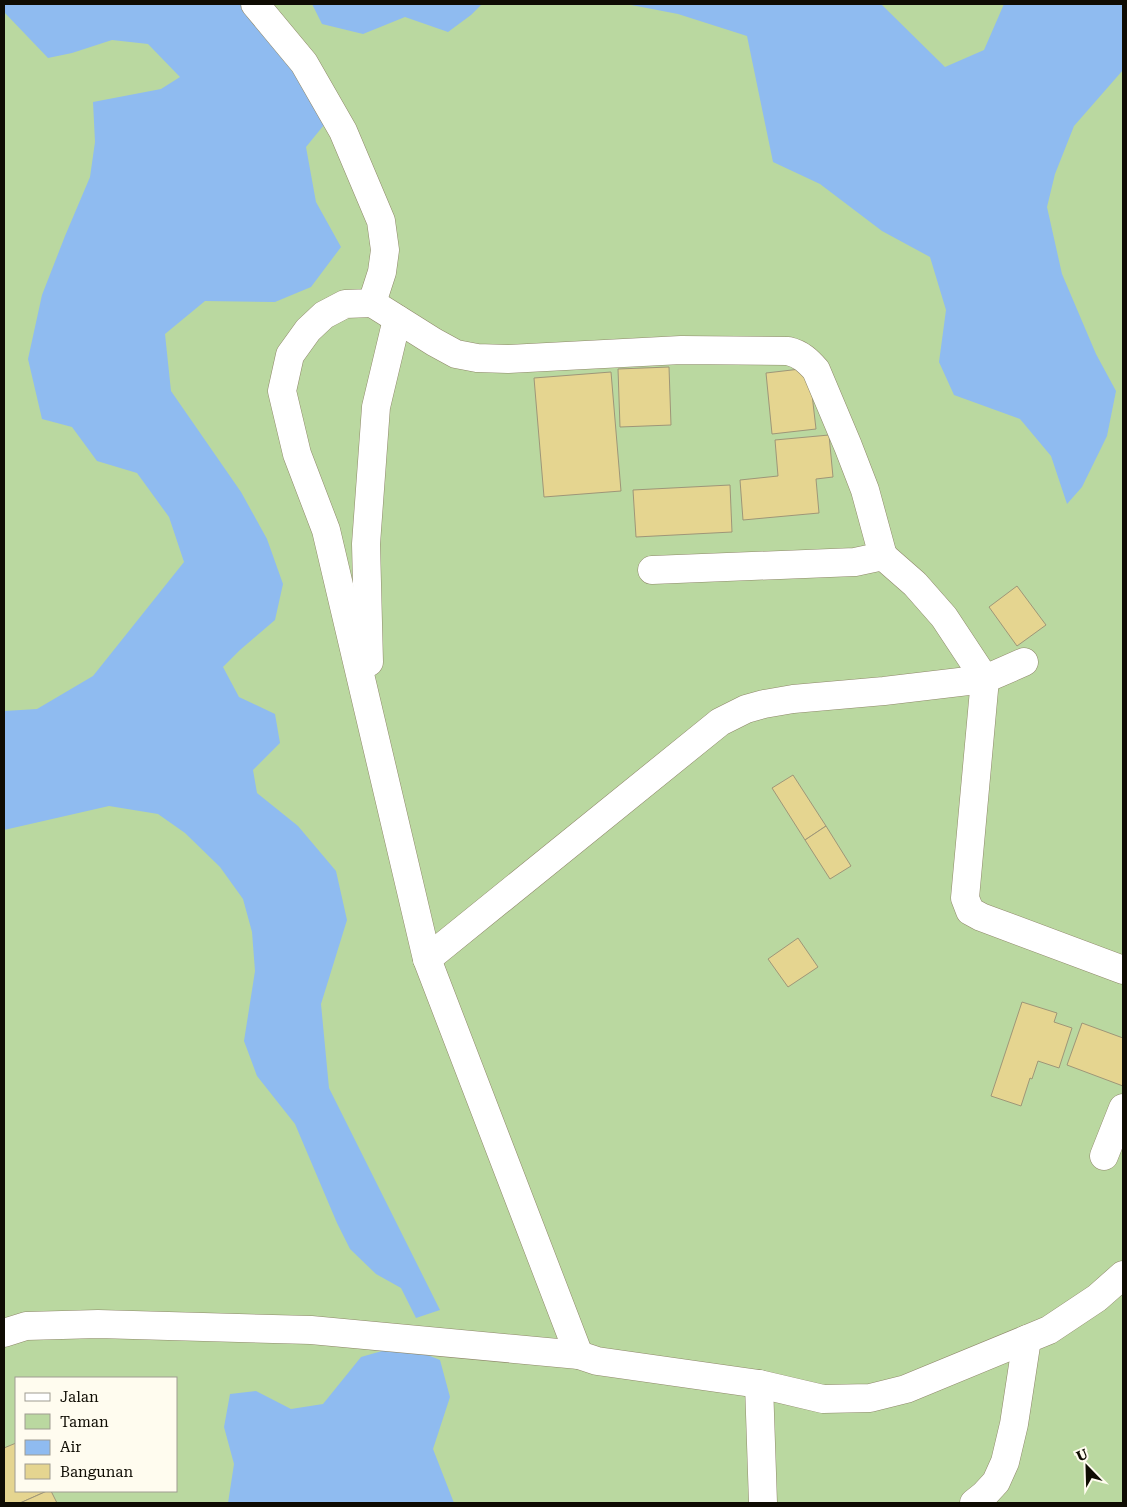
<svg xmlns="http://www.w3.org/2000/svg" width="1127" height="1507" viewBox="0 0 1127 1507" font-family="'Roboto Serif',serif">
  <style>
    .green { fill: #bad8a0; fill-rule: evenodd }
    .water { fill: #8fbbf0 }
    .building { fill: #e5d590; stroke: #9e9678 }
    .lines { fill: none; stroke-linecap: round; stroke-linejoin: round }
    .minor-casing { stroke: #8f886a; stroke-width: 29 }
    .minor { stroke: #fff; stroke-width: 28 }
  </style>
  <rect width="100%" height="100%" fill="#fffcef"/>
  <!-- green -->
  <path class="green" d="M4,4h1119v1499h-1119zM16,1378h160v113h-160z"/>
  <!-- water -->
  <g class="water">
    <polygon points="4,4 244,4 288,58 328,120 306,147 316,202 341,247 311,287 275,302 205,301 165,334 171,391 241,492 267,539 283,584 275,620 240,650 223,667 239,697 275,714 280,743 253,770 257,793 298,826 336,871 347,920 321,1004 329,1088 440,1310 416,1318 401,1288 376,1274 350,1249 337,1223 295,1124 257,1076 244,1041 255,971 252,932 243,899 220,867 185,833 158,814 109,806 4,830 4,711 37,709 93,676 184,562 169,517 137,473 97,461 72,427 42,419 28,359 42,295 65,236 90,177 95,142 93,102 161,89 180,77 148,44 112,40 72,53 48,58 4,12"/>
    <polygon points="312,4 482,4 471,15 448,32 405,17 363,34 322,24"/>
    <polygon points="626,4 881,4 945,67 984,50 1004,4 1123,4 1123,70 1074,126 1055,174 1047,207 1062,274 1096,354 1116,391 1107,436 1082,487 1067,504 1051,456 1020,419 954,395 939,362 946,310 930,257 882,231 820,184 773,162 747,36 678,14"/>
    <polygon points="403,1345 440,1360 450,1397 433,1449 454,1503 228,1503 234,1464 224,1427 230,1394 256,1391 291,1409 323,1404 361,1357"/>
  </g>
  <!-- building -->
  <g class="building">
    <polygon points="669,367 671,425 620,427 618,369"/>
    <polygon points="809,368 816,429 772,434 766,373"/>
    <polygon points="611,372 621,491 544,497 534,378"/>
    <polygon points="829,435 833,477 816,479 819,513 743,520 740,480 778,476 775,440"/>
    <polygon points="730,485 732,532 636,537 633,490"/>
    <polygon points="1017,586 1046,625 1017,646 989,607"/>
    <polygon points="793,775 826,826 805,840 772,788"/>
    <polygon points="826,826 851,866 830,879 805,840"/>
    <polygon points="798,938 818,967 788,987 768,959"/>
    <polygon points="1022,1002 1057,1013 1054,1022 1072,1028 1059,1068 1038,1061 1032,1079 1030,1078 1021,1106 991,1096"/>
    <polygon points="1082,1023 1123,1038 1123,1086 1067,1065"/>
    <polygon points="16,1443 16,1491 47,1491 20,1503 4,1503 4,1448"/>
    <polygon points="47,1491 51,1491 57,1503 20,1503"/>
  </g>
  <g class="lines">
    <defs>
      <g id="minor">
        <polyline points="255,4 304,63 343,131 381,221 385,250 382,272 372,303 345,304 324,315 308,330 290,355 282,391 297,454 326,530 427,959 579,1355"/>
        <path d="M372,303l62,39 22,12 21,4 31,1 173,-9 107,1c13,3 20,10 28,19l32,76 17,44 18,66 -28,6 -203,8"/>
        <polyline points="883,556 915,584 944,617 985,679 965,898 970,911 981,917 1123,970"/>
        <polyline points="369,662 366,544 376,407 397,319"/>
        <polyline points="427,959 720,722 746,709 764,704 793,699 884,691 985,679 1024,662"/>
        <polyline points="1104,1156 1123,1108"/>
        <polyline points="4,1333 26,1326 98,1324 311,1330 579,1355 597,1361 759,1384 823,1399 870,1398 906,1389 1049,1330 1097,1298 1123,1275"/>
        <polyline points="759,1384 763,1503"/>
        <polyline points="974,1503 984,1495 996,1482 1005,1462 1014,1424 1027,1339"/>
      </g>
    </defs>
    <!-- minor casing -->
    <use href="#minor" class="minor-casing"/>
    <!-- minor -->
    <use href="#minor" class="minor"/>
  </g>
  <!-- border -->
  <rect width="1127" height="1507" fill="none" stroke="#0f0c03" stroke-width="10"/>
  <!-- legend -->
  <rect x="15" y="1377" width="162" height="115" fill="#fffcef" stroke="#9f9c91"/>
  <rect x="25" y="1393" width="25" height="8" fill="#ffffff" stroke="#9f9c91"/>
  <text x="60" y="1402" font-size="15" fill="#0f0c03">Jalan</text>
  <rect x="25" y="1414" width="25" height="15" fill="#bad8a0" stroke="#9f9c91"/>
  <text x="60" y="1427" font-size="15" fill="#0f0c03">Taman</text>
  <rect x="25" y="1440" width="25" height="15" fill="#8fbbf0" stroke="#9f9c91"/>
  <text x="60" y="1452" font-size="15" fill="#0f0c03">Air</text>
  <rect x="25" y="1464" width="25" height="15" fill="#e5d590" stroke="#9f9c91"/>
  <text x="60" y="1477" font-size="15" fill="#0f0c03">Bangunan</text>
  <!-- north arrow -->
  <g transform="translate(1087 1467) rotate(337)" stroke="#fffcef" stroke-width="4" paint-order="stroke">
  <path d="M0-4L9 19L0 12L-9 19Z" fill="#0f0c03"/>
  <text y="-8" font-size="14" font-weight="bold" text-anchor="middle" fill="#0f0c03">U</text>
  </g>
</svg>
